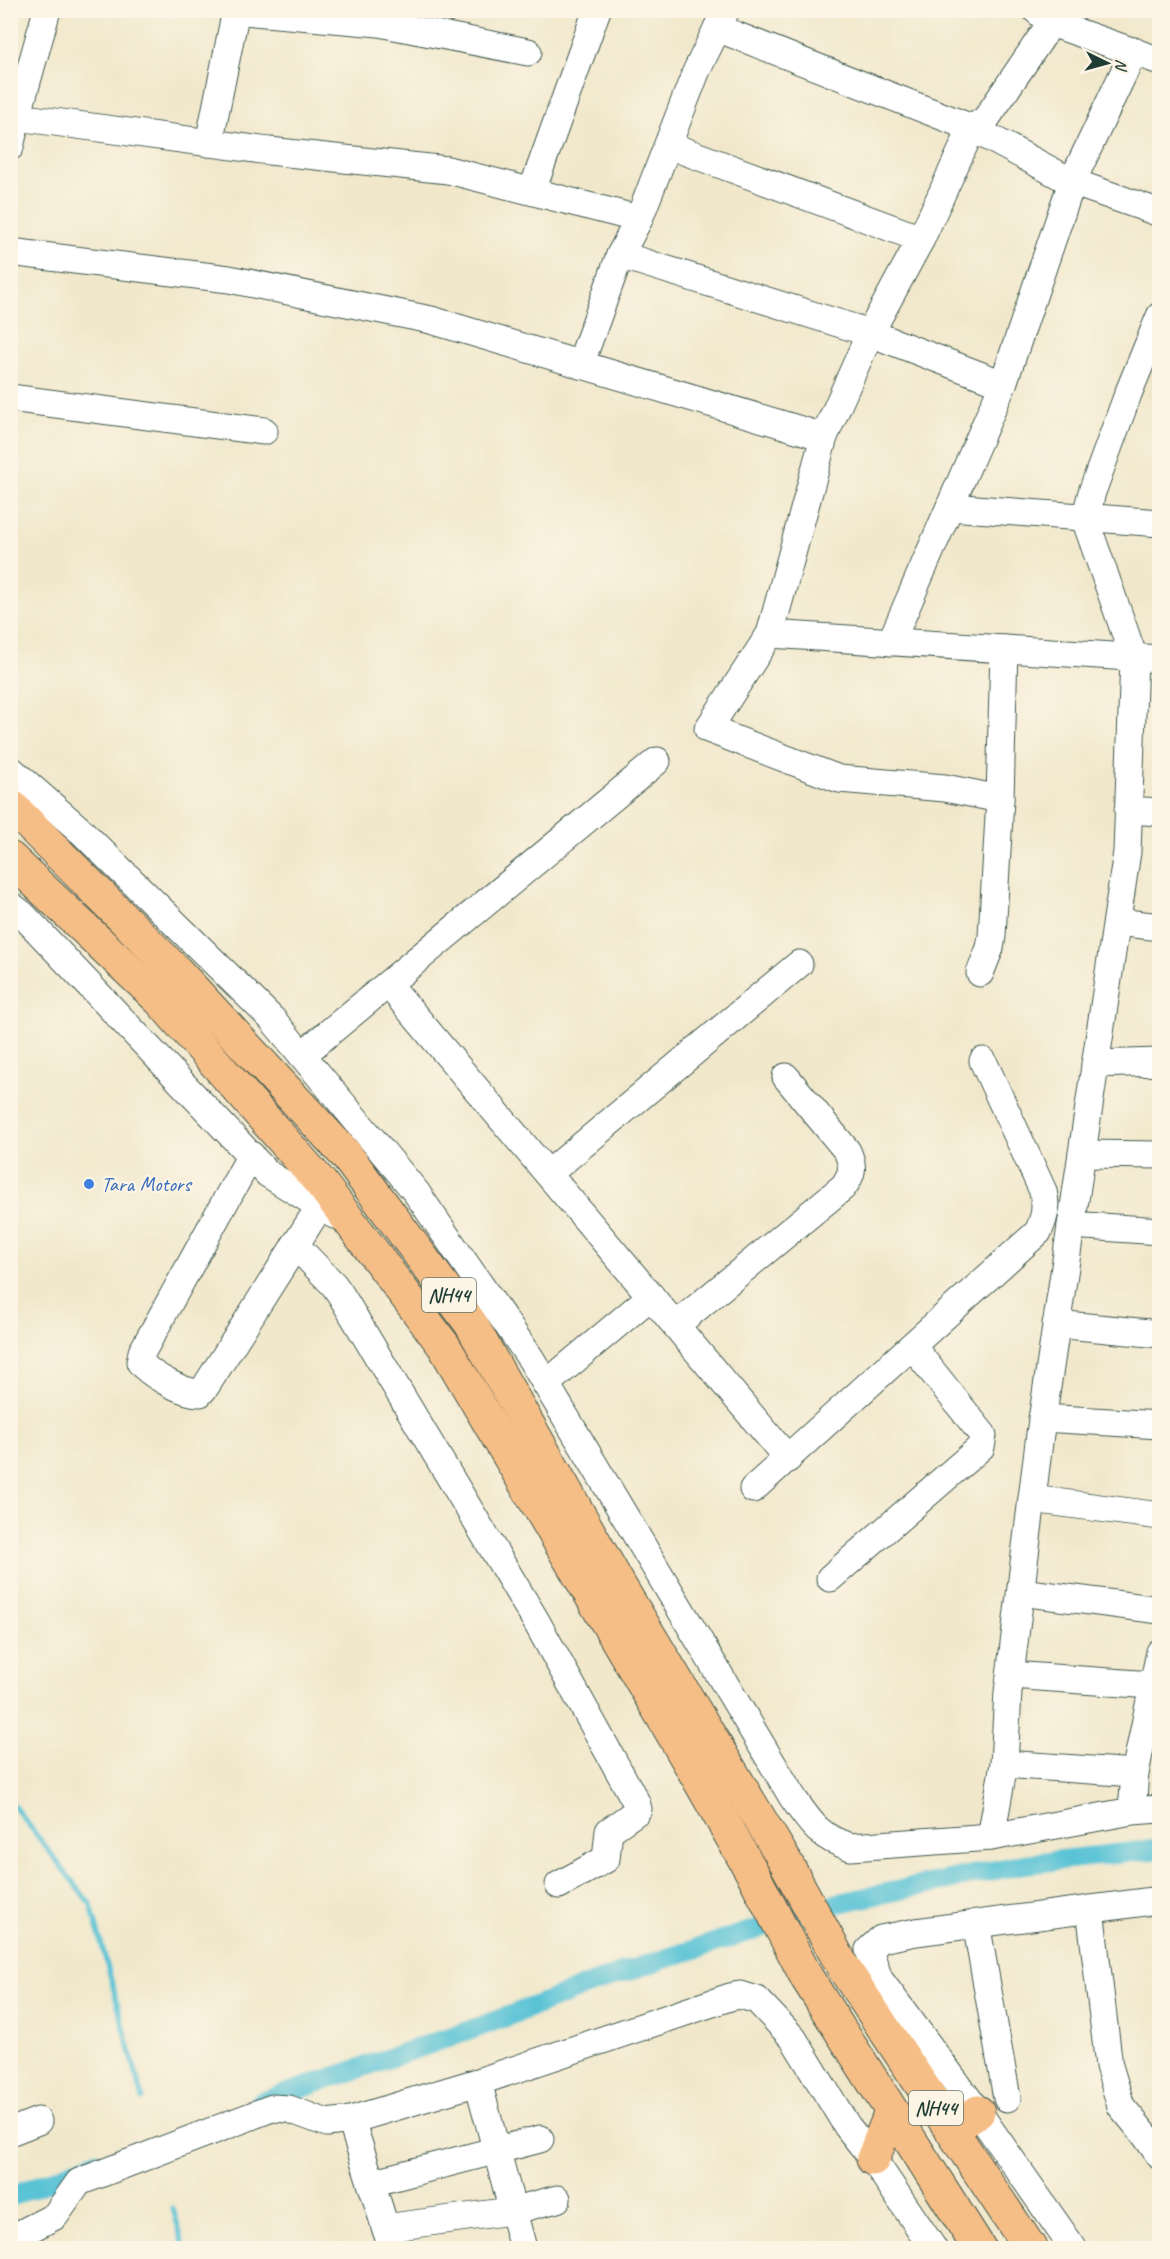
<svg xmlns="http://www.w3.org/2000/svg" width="1170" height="2259" viewBox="0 0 1170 2259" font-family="Caveat,sans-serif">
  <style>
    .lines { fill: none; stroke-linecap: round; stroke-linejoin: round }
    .stream { stroke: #5ac3d6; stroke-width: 5 }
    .canal { stroke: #5ac3d6; stroke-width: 20 }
    .minor-casing { stroke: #3e574b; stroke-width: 29 }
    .highway-casing { stroke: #3e574b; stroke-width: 35 }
    .minor { stroke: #fff; stroke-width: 27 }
    .highway { stroke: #f6be87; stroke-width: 33 }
    .shop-dot { fill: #3f7fe0; stroke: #fcf5e5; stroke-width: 2 }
    .labels { text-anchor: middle; stroke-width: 4.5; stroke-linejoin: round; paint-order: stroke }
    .shield { fill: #fcf5e5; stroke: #617469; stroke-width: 1.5 }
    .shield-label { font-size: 20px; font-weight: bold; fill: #1f3d34 }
    .shop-label { font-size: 21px; fill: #366cbe; stroke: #fcf5e5; text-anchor: start }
  </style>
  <rect width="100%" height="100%" fill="#fcf5e5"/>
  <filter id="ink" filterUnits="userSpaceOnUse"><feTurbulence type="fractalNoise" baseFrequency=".0167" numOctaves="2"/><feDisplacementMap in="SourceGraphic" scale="12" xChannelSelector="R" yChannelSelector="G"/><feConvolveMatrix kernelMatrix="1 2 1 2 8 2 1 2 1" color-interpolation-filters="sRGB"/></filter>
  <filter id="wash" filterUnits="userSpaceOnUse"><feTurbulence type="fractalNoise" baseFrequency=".008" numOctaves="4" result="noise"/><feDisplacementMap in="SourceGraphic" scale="24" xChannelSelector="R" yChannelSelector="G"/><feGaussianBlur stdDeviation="1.35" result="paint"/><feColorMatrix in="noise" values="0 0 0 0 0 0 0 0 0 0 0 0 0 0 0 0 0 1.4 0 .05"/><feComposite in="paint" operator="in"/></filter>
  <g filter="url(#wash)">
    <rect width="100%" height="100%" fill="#f1e8cc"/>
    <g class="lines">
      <!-- stream -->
      <g class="stream">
        <polyline points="10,1801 91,1905 143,2099"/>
        <polyline points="173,2208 184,2248"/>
      </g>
      <!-- canal -->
      <g class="canal">
        <polyline points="259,2103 479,2027 618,1974 834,1904 1024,1864 1160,1849"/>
        <polyline points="10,2197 96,2162"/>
      </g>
    </g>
  </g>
  <g filter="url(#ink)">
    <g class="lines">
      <defs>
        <g id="minor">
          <polyline points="232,10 379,23 528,52"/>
          <polyline points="1051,23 1160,61"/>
          <polyline points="717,28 972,128 1072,182 1160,213"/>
          <polyline points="10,116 269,151 448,170 639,219 620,255 870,333 824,437"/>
          <polyline points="209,143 236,10"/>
          <polyline points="668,145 921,239"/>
          <polyline points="10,147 17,117 47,10"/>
          <polyline points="532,191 597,10"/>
          <polyline points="639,219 696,72 726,10"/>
          <polyline points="10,252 229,279 431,320 824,437 770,634 1160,659"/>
          <polyline points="580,365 620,255"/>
          <polyline points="1003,384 870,333 921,239 972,128 986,119 1051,23 1036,10"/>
          <polyline points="10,398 264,431"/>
          <polyline points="950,507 1160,523"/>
          <polyline points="770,634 708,729 839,779 945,788 1000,799"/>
          <polyline points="891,642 1003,384 1072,182 1134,51"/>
          <path d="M10,769l71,62 191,188 144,173 115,167 262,439c18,26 27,40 58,49l140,-10 141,-26 28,-2"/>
          <polyline points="1128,810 1160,812"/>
          <polyline points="10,905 23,915 268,1174 334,1215"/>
          <polyline points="1117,922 1160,927"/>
          <polyline points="980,973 990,948 992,936 1000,799 1004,649"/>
          <polyline points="388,984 788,1459"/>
          <polyline points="302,1055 657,761"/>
          <polyline points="1095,1064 1160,1062"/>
          <polyline points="1082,1154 1160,1155"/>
          <path d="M251,1155l-109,197 -2,10c10,13 43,31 60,31l6,-7 114,-180"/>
          <polyline points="549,1173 799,964"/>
          <polyline points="1071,1225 1160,1231"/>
          <polyline points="295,1245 334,1285 341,1295 536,1621 636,1802 638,1809 636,1812 609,1831 606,1859 559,1885"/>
          <polyline points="1056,1324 1160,1334"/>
          <path d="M676,1325l167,-138c10,-13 11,-21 4,-36l-61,-74"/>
          <polyline points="546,1384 651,1296"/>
          <polyline points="1042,1418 1160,1425"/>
          <path d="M753,1489l285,-257c7,-15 9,-25 5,-41l-60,-130"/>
          <polyline points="1032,1499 1160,1516"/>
          <polyline points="830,1578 981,1447 983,1435 912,1346"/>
          <polyline points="1021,1592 1160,1610"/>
          <polyline points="1011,1675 1152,1685 1160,1688"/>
          <polyline points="1004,1764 1135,1773"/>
          <polyline points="1132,1811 1135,1773 1160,1652"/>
          <polyline points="991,1837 1004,1764 1008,1692 1040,1434 1127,852 1134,658 1085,519 1092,492 1128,394 1160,316"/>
          <polyline points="1090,1909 1109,2066 1121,2106 1145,2135 1160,2156"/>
          <polyline points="976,1923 1007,2098"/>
          <polyline points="478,2082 523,2248"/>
          <polyline points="351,2120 392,2248"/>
          <polyline points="10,2132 38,2121"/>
          <polyline points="371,2183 540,2139"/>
          <polyline points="385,2228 511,2211 557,2199"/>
          <polyline points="10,2239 55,2216 79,2182 272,2108 289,2109 327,2123 351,2120 478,2082 730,1997 740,1995 757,2000 793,2038 847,2126 873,2159 933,2248"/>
          <polyline points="1073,2248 978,2112 879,1979 869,1950 881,1939 916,1932 1160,1900"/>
        </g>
        <g id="highway">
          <polyline points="10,805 176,971 346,1155 471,1324 619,1585 785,1861 843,1967 1030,2248"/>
          <polyline points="10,858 160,1000 320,1182 444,1346 674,1736 753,1874 807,1978 979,2248"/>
          <polyline points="952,2130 978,2112"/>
          <polyline points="873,2159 891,2112"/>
        </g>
      </defs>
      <!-- minor casing -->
      <use href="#minor" class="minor-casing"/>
      <!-- highway casing -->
      <use href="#highway" class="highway-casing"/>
      <!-- minor -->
      <use href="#minor" class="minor"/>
      <!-- highway -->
      <use href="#highway" class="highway"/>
    </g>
  </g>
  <!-- markers -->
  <circle class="shop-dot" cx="89" cy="1184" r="6"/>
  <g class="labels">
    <!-- shield labels -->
    <g class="shield">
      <rect x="422" y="1278" width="54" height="34" rx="4.5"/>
      <rect x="909" y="2091" width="54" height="34" rx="4.5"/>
    </g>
    <g class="shield-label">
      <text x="449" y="1302">NH44</text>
      <text x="936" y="2115">NH44</text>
    </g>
    <!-- shop labels -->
    <g class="shop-label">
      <text x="101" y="1191">Tara Motors</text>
    </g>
  </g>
  <!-- margin -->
  <rect width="1170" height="2259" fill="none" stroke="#fcf5e5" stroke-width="36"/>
  <!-- north arrow -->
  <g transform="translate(1107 63) rotate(95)" stroke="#fcf5e5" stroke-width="4.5" paint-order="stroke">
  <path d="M0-4.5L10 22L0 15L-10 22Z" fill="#1f3d34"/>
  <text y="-9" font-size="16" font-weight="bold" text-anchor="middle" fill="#1f3d34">N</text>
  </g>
</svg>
